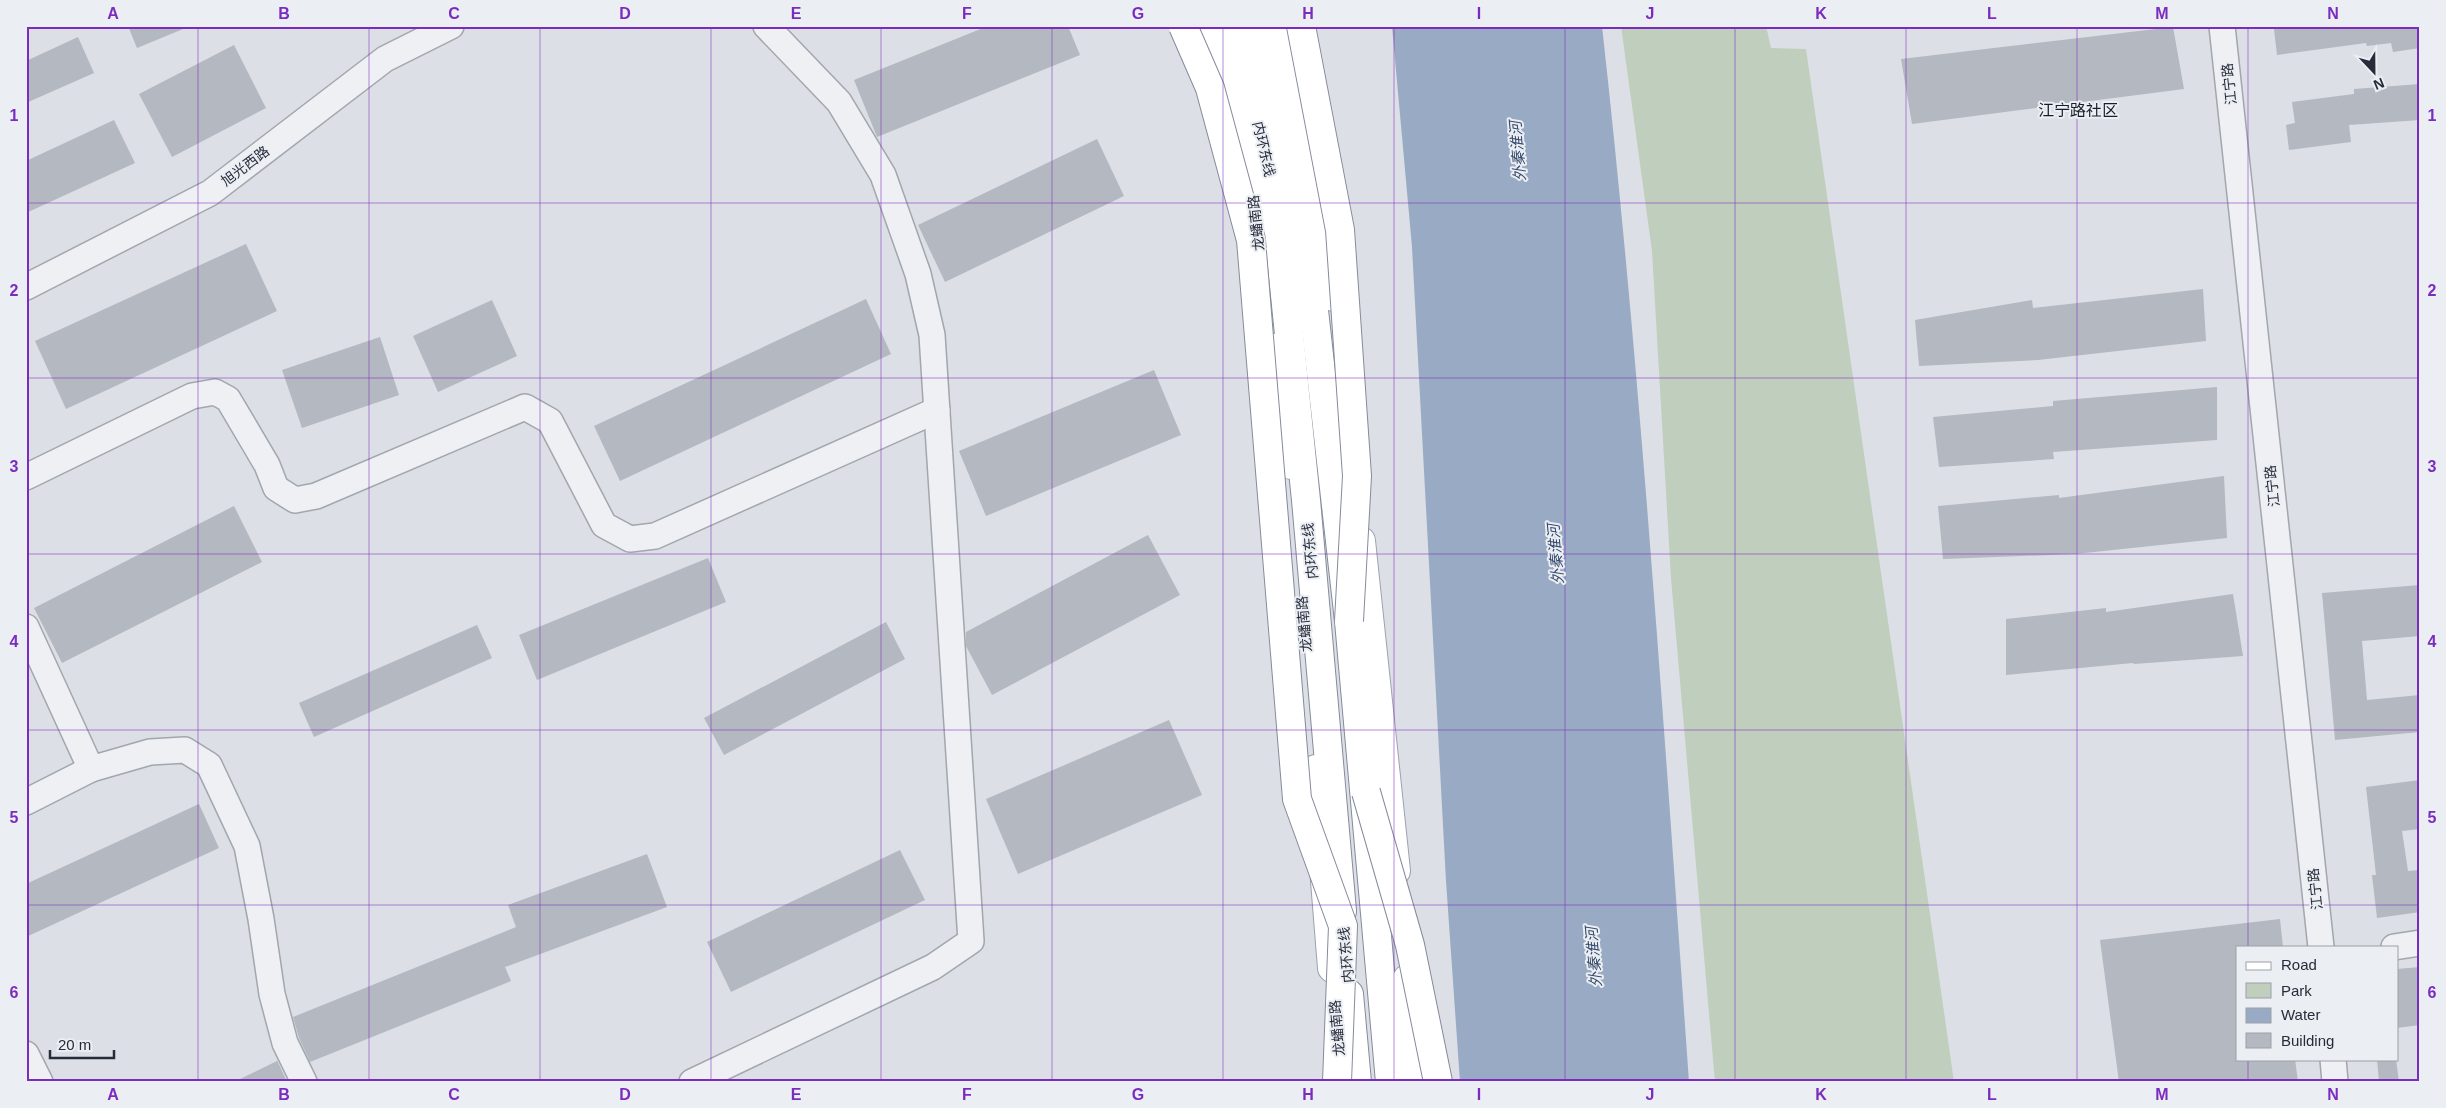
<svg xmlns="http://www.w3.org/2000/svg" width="2446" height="1108" viewBox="0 0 2446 1108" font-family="Arial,'Noto Sans SC',sans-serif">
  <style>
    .green { fill: #c0cebd }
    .water { fill: #98aac4 }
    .building { fill: #b3b8c1 }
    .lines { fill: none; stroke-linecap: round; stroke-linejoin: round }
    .minor-casing { stroke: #a2a6ae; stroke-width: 28 }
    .major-casing { stroke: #9ca2b0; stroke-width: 30 }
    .highway-casing { stroke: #848b9b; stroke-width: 30 }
    .minor { stroke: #eef0f4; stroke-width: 25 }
    .major { stroke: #fff; stroke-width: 28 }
    .highway { stroke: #fff; stroke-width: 28 }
    .highway-bridge-casing { stroke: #848b9b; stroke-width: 30; stroke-linecap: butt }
    .highway-bridge { stroke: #fff; stroke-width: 28 }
    .grid { fill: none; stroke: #7b2cbf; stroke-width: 1; stroke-opacity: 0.55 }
    .labels { text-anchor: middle; stroke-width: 4; stroke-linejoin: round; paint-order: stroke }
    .street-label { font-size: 14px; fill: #272c3a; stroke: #ebeef3 }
    .water-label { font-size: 15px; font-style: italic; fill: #33486b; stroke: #ebeef3 }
    .quarter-label { font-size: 16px; fill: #191e2b; stroke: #ebeef3 }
    .neatline { fill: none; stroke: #7b2cbf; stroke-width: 2 }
    .grid-label { font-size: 16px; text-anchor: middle; font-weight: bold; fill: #7b2cbf }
  </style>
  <rect width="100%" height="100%" fill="#dcdfe5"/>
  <!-- green -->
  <polygon class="green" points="1621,26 1766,26 1771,48 1806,49 1954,1082 1715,1082 1671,578 1652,251"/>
  <!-- water -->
  <path class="water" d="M1392,26h210c39,351 62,704 87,1056h-229l-14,-201 -34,-634z"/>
  <!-- building -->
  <g class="building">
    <polygon points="128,26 188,26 188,27 137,48"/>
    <polygon points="988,26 1068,26 1080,55 877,137 854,80"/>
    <polygon points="2290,26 2420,26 2420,48 2393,52 2391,43 2367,46 2366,43 2277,55 2274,29"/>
    <polygon points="2173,27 2184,89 1912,124 1901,59"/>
    <polygon points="78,37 94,73 26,103 26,61"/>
    <polygon points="234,45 266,108 172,157 139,94"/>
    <polygon points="2420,84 2420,120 2349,125 2351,142 2289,150 2286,125 2295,123 2292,102 2354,94 2354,89"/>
    <polygon points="114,120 135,163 26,213 26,161"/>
    <polygon points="1097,139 1124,196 945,282 918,225"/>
    <polygon points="246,244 277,311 66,409 35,341"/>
    <polygon points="2203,289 2206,341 2038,360 1919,366 1915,320 2032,300 2033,308"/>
    <polygon points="866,299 891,354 620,481 594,426"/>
    <polygon points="492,300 517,356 438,392 413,336"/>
    <polygon points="380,337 399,395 302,428 282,370"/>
    <polygon points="1154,370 1181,435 986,516 959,451"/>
    <polygon points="2217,387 2217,440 2053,452 2054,459 1939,467 1933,417 2053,406 2053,401"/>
    <polygon points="2224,476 2227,538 2075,554 1943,559 1938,506 2059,495 2059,498"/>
    <polygon points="234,506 262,562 62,663 34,608"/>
    <polygon points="1148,535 1180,595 992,695 966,646 966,632"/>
    <polygon points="708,558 726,602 537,680 519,635"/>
    <polygon points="2420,585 2420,636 2362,641 2367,700 2420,695 2420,732 2335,740 2322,593"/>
    <polygon points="2233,594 2243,656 2134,664 2133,663 2006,675 2006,619 2106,608 2106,612"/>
    <polygon points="886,622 905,659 724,755 704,718"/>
    <polygon points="477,625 492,658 314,737 299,703"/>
    <polygon points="1169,720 1202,795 1018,874 986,799"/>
    <polygon points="2420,780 2420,829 2402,831 2408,871 2420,870 2420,912 2377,918 2372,875 2376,875 2366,787"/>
    <polygon points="199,804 219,848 26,937 26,884"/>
    <polygon points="900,850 925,900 731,992 707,942"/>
    <polygon points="647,854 667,907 505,967 511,981 310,1062 299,1038 293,1017 516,927 508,905"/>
    <polygon points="2280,919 2283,947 2237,947 2237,1059 2295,1059 2298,1082 2119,1082 2100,940"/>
    <polygon points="2420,967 2420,1025 2397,1028 2397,969"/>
    <polygon points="2377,1059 2396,1059 2399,1082 2379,1082"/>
    <polygon points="277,1060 287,1082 234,1082 277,1061"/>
  </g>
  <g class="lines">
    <defs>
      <g id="minor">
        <polyline points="2222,26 2321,947"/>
        <polyline points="26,287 210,193 385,59 451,26"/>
        <polyline points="26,477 192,396 215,392 228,399 267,465 276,488 295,500 316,496 525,407 550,421 604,525 630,539 655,536 937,410"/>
        <polyline points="26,627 91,769 150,752 185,750 209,765 247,846 261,919 272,994 285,1043 304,1082"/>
        <polyline points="26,802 91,769"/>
        <polyline points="2394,947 2420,943"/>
        <polyline points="26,1054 40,1082"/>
        <polyline points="2333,1059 2335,1082"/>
        <polyline points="692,1082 933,967 971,941 932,335 918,274 883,175 839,102 766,26"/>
      </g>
      <g id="major">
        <polyline points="1206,26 1250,165 1258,235"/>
        <polyline points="1279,26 1323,217 1333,297"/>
        <polyline points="1270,347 1291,465"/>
        <polyline points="1361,541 1396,871"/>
        <polyline points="1316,769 1332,968"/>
        <polyline points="1407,979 1417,1082"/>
      </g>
      <g id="highway">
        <polyline points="1231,26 1244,65 1274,188 1306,500 1342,911"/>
        <polyline points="1259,26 1289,136 1309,266 1349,621 1390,1082"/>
        <polyline points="1349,994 1357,1082"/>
      </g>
    </defs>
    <!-- minor casing -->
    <use href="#minor" class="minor-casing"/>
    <!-- major casing -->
    <use href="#major" class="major-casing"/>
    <!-- highway casing -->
    <use href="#highway" class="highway-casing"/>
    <!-- minor -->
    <use href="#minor" class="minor"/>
    <!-- major -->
    <use href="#major" class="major"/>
    <!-- highway -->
    <use href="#highway" class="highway"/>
    <defs>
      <g id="highway-bridge">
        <polyline points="1183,26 1210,88 1251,240 1297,799 1343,926 1337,1082"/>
        <polyline points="1301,26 1340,230 1357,476 1349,621"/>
        <polyline points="1366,792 1410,945 1438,1082"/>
      </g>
    </defs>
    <!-- highway-bridge casing -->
    <use href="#highway-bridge" class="highway-bridge-casing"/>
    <!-- highway-bridge -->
    <use href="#highway-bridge" class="highway-bridge"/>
  </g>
  <!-- grid -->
  <path class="grid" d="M198,26v1056M369,26v1056M540,26v1056M711,26v1056M881,26v1056M1052,26v1056M1223,26v1056M1394,26v1056M1565,26v1056M1735,26v1056M1906,26v1056M2077,26v1056M2248,26v921M26,203h2394M26,378h2394M26,554h2394M26,730h2394M26,905h2394M2248,1059v23"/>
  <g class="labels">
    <!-- street labels -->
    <g class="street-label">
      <text transform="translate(2229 84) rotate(-96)" y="5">江宁路</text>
      <text transform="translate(1264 149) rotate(77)" y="5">内环东线</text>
      <text transform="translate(245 166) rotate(-37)" y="5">旭光西路</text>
      <text transform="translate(1256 223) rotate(-96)" y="5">龙蟠南路</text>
      <text transform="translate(2272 486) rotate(-96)" y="5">江宁路</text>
      <text transform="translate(1310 551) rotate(-95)" y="5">内环东线</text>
      <text transform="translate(1304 624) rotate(-95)" y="5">龙蟠南路</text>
      <text transform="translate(2315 889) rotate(-96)" y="5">江宁路</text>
      <text transform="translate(1346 955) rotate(-95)" y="5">内环东线</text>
      <text transform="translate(1337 1028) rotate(-95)" y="5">龙蟠南路</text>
    </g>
    <!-- water labels -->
    <g class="water-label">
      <text transform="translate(1518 151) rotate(-95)" y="5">外秦淮河</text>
      <text transform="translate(1556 554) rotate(-95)" y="5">外秦淮河</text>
      <text transform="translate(1594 957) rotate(-95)" y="5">外秦淮河</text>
    </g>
    <!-- quarter labels -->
    <g class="quarter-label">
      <text x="2078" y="116">江宁路社区</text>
    </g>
  </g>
  <!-- border -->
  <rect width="2446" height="1108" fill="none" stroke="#ebeef3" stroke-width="55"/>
  <!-- legend -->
  <rect x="2236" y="946" width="162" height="115" fill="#ebeef3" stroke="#9da0a9"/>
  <rect x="2246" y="962" width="25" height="8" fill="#ffffff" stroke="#9da0a9"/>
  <text x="2281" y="970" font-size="15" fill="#272c3a">Road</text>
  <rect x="2246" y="983" width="25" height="15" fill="#c0cebd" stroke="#9da0a9"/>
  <text x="2281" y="996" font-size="15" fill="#272c3a">Park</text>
  <rect x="2246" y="1008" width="25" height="15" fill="#98aac4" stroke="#9da0a9"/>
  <text x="2281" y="1020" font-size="15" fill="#272c3a">Water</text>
  <rect x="2246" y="1033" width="25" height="15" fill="#b3b8c1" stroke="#9da0a9"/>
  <text x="2281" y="1046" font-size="15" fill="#272c3a">Building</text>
  <!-- north arrow -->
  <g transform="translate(2374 72) rotate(158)" stroke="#ebeef3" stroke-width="4" paint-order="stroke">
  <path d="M0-4L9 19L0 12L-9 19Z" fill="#272c3a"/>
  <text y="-8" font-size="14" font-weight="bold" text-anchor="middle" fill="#272c3a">N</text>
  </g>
  <!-- scale -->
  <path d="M50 1050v8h64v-8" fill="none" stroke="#272c3a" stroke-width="2.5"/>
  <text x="58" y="1050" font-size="15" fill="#272c3a" stroke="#ebeef3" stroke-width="4" paint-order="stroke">20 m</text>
  <rect x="28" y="28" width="2390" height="1052" class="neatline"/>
  <g class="grid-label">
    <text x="113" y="19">A</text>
    <text x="284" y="19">B</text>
    <text x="454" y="19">C</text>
    <text x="625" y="19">D</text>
    <text x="796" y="19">E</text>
    <text x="967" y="19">F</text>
    <text x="1138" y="19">G</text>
    <text x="1308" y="19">H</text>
    <text x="1479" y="19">I</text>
    <text x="1650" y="19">J</text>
    <text x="1821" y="19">K</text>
    <text x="1992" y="19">L</text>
    <text x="2162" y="19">M</text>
    <text x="2333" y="19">N</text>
    <text x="14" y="121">1</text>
    <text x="2432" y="121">1</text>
    <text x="14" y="296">2</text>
    <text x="2432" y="296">2</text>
    <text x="14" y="472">3</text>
    <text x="2432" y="472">3</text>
    <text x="14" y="647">4</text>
    <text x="2432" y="647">4</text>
    <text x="14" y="823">5</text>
    <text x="2432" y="823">5</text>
    <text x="14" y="998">6</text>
    <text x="2432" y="998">6</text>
    <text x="113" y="1100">A</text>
    <text x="284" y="1100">B</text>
    <text x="454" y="1100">C</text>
    <text x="625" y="1100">D</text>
    <text x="796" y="1100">E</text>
    <text x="967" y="1100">F</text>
    <text x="1138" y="1100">G</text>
    <text x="1308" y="1100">H</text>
    <text x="1479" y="1100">I</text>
    <text x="1650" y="1100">J</text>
    <text x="1821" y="1100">K</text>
    <text x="1992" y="1100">L</text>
    <text x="2162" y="1100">M</text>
    <text x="2333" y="1100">N</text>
  </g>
</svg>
